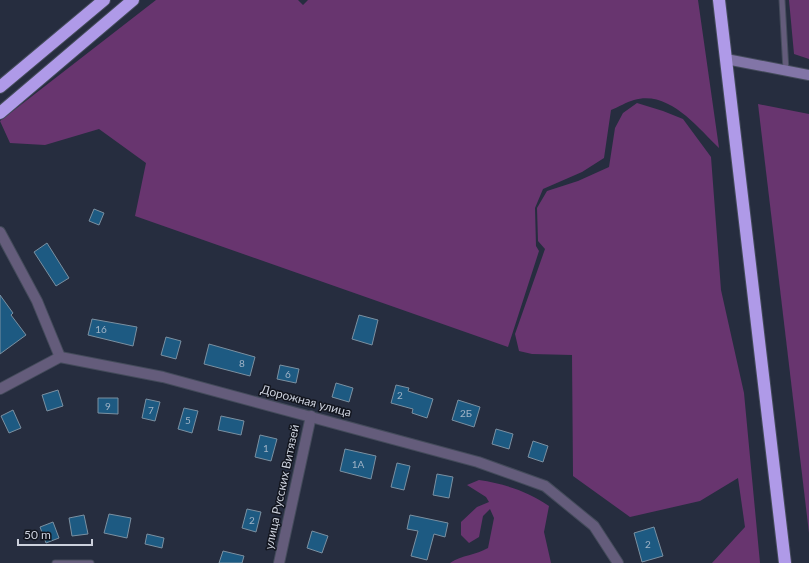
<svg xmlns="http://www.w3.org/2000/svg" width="809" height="563" viewBox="0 0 809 563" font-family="Lato,sans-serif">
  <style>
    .green { fill: #68356f }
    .building { fill: #1d5a82; stroke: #7b90a1 }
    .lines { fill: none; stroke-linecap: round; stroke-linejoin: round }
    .lane-casing { stroke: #444b5b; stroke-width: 7 }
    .street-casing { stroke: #444b5b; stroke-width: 12 }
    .secondary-casing { stroke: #444b5b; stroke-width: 12 }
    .highway-casing { stroke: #444b5b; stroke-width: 14 }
    .lane { stroke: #645c7b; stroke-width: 5 }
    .street { stroke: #645c7b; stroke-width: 10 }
    .secondary { stroke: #8275a7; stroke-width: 10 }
    .highway { stroke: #af9ae8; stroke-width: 12 }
    .labels { text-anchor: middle; stroke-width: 3; stroke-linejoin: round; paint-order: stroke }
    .number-label { font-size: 10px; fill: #a0b3c6 }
    .street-label { font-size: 12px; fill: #ccd1dd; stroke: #12151e }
  </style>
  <rect width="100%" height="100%" fill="#262d3f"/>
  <!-- green -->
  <g class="green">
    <path d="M156,0h142l5,5 5,-5h390l21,148c-22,-21 -50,-58 -85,-48 -8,2 -15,7 -23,10l-7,48 -22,14 -39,17 -8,19 1,38 3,5 -31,96 -373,-131 11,-53 -47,-34 -54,16 -35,-2 -10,-22z"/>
    <polygon points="789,0 809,0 809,59 794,54"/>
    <polygon points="637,103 663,111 683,119 711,157 721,290 744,393 760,563 712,563 745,527 738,478 700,501 630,517 573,476 572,355 532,354 519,351 515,334 545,249 538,241 537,208 547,191 578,181 609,167 615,128 623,113"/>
    <polygon points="758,104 809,114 809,533"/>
    <path d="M479,480c26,4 48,11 70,26l-5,26 7,31h-101c12,-8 26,-8 38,-15l6,-30 -4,-9 -7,7 -4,21 -10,6 -8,-8v-13l16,-15 12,-5 -3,-5 -19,-12z"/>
  </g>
  <!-- building -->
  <g class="building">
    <polygon points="94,209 104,213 99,225 89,221"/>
    <polygon points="47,243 69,278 56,286 34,252"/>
    <polygon points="0,295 13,313 11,315 26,335 0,354"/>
    <polygon points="359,315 378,320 372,345 352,339"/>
    <polygon points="92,319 137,327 133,346 88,335"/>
    <polygon points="166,337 181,341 176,359 161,355"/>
    <polygon points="209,344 255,357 250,376 204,364"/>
    <polygon points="280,365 299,369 296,383 277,379"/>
    <polygon points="336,383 353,388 349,402 332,397"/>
    <polygon points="396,385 409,388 408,391 433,399 427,418 412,413 413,409 391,403"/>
    <polygon points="58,390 63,406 47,411 42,395"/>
    <polygon points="98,398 118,398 118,414 98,413"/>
    <polygon points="146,399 160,402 155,421 142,418"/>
    <polygon points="458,400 480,407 474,427 452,420"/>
    <polygon points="184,408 198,411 192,433 178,429"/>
    <polygon points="13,410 21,428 9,433 1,416"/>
    <polygon points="221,416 244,421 241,435 218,430"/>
    <polygon points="496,429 513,434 509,449 492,444"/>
    <polygon points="260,435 277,439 271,461 255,457"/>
    <polygon points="533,441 548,446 543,462 528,457"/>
    <polygon points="345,449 376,456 371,479 340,471"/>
    <polygon points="397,463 410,466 404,490 391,487"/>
    <polygon points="437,474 453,477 449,498 433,495"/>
    <polygon points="247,509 261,512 256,532 242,528"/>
    <polygon points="109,514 131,518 127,538 104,533"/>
    <polygon points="84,515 88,534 72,536 69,518"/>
    <polygon points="410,515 448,523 445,537 434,534 427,560 411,556 418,531 407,529"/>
    <polygon points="53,522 59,538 46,543 40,527"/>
    <polygon points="654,527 663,556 642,562 634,533"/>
    <polygon points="312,531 328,536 322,553 307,548"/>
    <polygon points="147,534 164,538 162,548 145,544"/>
    <polygon points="223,551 244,556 242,563 219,563"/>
  </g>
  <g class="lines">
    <defs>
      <g id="lane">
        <polyline points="782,0 786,71"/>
        <polyline points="55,563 91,563"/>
      </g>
      <g id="street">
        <polyline points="0,232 37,301 60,357"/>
        <polyline points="0,389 60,357 163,377 478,462 545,486 594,526 618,563"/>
        <polyline points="279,563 311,416"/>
      </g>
      <polyline id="secondary" points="726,59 809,75"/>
      <g id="highway">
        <polyline points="719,0 785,563"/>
        <polyline points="0,87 104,0"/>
        <polyline points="0,113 133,0"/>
      </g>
    </defs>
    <!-- lane casing -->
    <use href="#lane" class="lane-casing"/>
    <!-- street casing -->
    <use href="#street" class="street-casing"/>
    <!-- secondary casing -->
    <use href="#secondary" class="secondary-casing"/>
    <!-- highway casing -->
    <use href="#highway" class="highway-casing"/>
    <!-- lane -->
    <use href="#lane" class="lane"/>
    <!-- street -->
    <use href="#street" class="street"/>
    <!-- secondary -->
    <use href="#secondary" class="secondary"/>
    <!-- highway -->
    <use href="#highway" class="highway"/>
  </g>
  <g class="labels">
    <!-- number labels -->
    <g class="number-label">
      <text x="101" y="333">16</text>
      <text x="242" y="367">8</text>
      <text x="288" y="378">6</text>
      <text x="400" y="399">2</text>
      <text x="108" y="410">9</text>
      <text x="151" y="414">7</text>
      <text x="466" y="417">2Б</text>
      <text x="188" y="424">5</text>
      <text x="266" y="452">1</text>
      <text x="358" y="468">1А</text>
      <text x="252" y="524">2</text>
      <text x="648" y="548">2</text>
    </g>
    <!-- street labels -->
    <g class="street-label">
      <text transform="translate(306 401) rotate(15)" y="4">Дорожная улица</text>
      <text transform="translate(282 487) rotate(-78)" y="4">улица Русских Витязей</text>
    </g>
  </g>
  <!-- scale -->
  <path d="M18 539v6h74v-6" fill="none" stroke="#ccd1dd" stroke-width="2"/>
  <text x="24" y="539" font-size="12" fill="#ccd1dd" stroke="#12151e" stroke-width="3" paint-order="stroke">50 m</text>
</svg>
